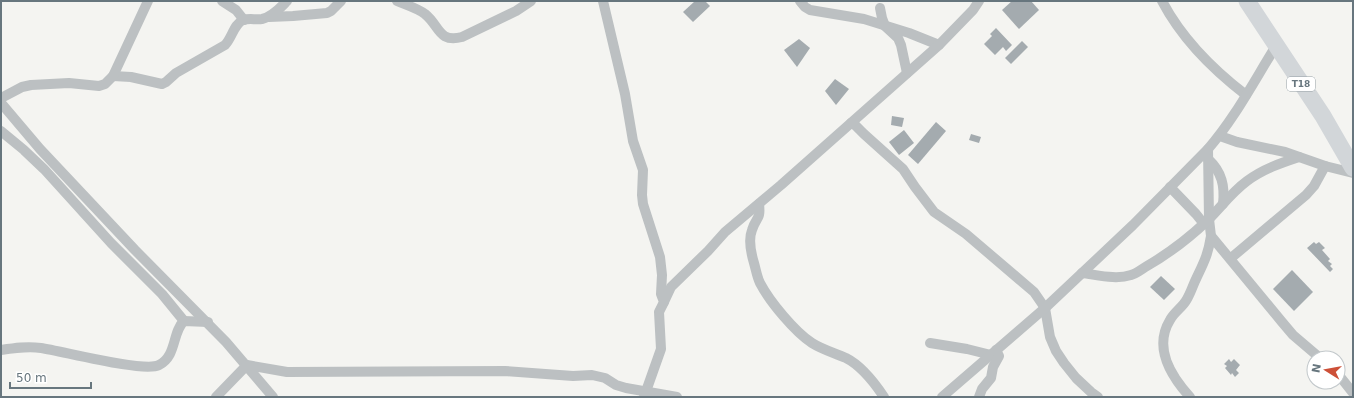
<svg xmlns="http://www.w3.org/2000/svg" width="1354" height="398" viewBox="0 0 1354 398" font-family="'DejaVu Sans',sans-serif">
  <style>
    .building { fill: #a4abaf }
    .lines { fill: none; stroke-linecap: round; stroke-linejoin: round }
    .minor { stroke: #bcc0c2; stroke-width: 10 }
    .trunk { stroke: #d2d6d9; stroke-width: 17 }
    .labels { text-anchor: middle; stroke-width: 4; stroke-linejoin: round; paint-order: stroke }
    .shield { fill: #fff; stroke: #959fa5; stroke-width: 1 }
    .shield-label { font-size: 9px; font-weight: bold; fill: #67767e }
  </style>
  <rect width="100%" height="100%" fill="#f4f4f1"/>
  <!-- building -->
  <g class="building">
    <polygon points="695,1 705,1 710,6 693,22 683,12"/>
    <polygon points="1012,1 1031,1 1039,10 1019,29 1002,10"/>
    <polygon points="996,28 1012,45 1006,51 1003,47 995,55 984,44 992,36 990,34"/>
    <polygon points="799,39 810,48 797,67 784,50"/>
    <polygon points="1022,41 1028,47 1011,64 1005,58"/>
    <polygon points="835,79 849,89 836,105 825,91"/>
    <polygon points="892,116 904,118 902,127 891,125"/>
    <polygon points="936,122 946,131 918,164 908,155"/>
    <polygon points="904,130 914,143 899,155 889,142"/>
    <polygon points="971,134 981,137 979,143 969,140"/>
    <polygon points="1314,242 1316,244 1319,242 1325,248 1322,250 1330,259 1328,261 1332,264 1330,266 1333,269 1330,272 1307,248"/>
    <polygon points="1292,270 1313,292 1294,311 1273,289"/>
    <polygon points="1161,276 1175,289 1164,300 1150,287"/>
    <polygon points="1229,359 1231,362 1234,359 1240,365 1236,370 1239,373 1235,377 1232,373 1231,375 1225,368 1227,366 1224,364"/>
  </g>
  <g class="lines">
    <!-- minor -->
    <g class="minor">
      <polyline points="222,1 236,10 244,20"/>
      <path d="M397,1c9,4 20,7 28,13 15,12 13,29 37,23l54,-26 15,-10"/>
      <polyline points="603,1 625,94 633,141 643,170 642,195 643,204 660,257 662,275 661,294 664,302 659,312 661,349 644,397"/>
      <polyline points="800,1 805,7 810,10 864,19 909,33 939,45"/>
      <path d="M1162,1c20,38 50,68 84,94"/>
      <polyline points="880,8 882,18 885,26 898,38 901,45 907,73"/>
      <polyline points="269,17 293,16 327,13 331,11 341,1"/>
      <path d="M113,76l18,1 31,7 4,-2 10,-9 49,-28c7,-7 9,-21 18,-25 6,-2 13,0 19,-1 10,-2 18,-11 25,-18"/>
      <polyline points="1,98 22,87 31,85 69,83 99,86 105,84 113,76 148,1"/>
      <polyline points="1,103 40,149 135,250 226,342 273,397"/>
      <polyline points="851,123 853,123 864,134 903,169 915,187 934,212 966,234 1034,292 1045,308 1050,337 1056,351 1064,363 1076,378 1091,392 1098,397"/>
      <polyline points="1,131 24,150 44,169 111,243 162,294 184,321"/>
      <polyline points="1220,136 1237,142 1285,152 1325,166 1353,173"/>
      <polyline points="1208,149 1209,219 1211,236 1282,322 1293,335 1320,358"/>
      <path d="M1208,159c14,13 17,27 15,45"/>
      <polyline points="1170,187 1196,214 1204,224"/>
      <path d="M759,204c2,16 -3,13 -7,26 -4,10 -1,23 2,33 2,7 3,14 6,20 10,19 35,49 52,60 11,7 23,10 34,15 16,8 28,24 38,39"/>
      <polyline points="1231,258 1306,195 1314,186 1325,166"/>
      <path d="M1082,273c16,2 34,7 49,2 5,-1 11,-6 16,-9 21,-12 43,-29 61,-46 13,-13 24,-28 39,-39 16,-12 34,-18 52,-24"/>
      <polyline points="664,302 671,287 708,251 725,232 781,185 939,45 973,10 979,1"/>
      <polyline points="930,343 967,349 991,355"/>
      <path d="M1,350c13,-2 26,-4 40,-2 21,3 103,25 118,17 18,-9 13,-33 25,-44l24,1"/>
      <polyline points="1338,374 1353,393"/>
      <polyline points="216,397 247,365 287,372 505,371 573,376 592,375 605,378 616,385 626,388 677,397"/>
      <path d="M942,397l103,-89 88,-83 75,-76c27,-31 46,-68 68,-103"/>
      <polyline points="979,397 982,389 991,378 993,367 999,356 996,350"/>
      <path d="M1190,397c-19,-21 -37,-49 -20,-77 4,-8 13,-13 17,-21 4,-7 6,-14 9,-20 8,-17 12,-24 15,-43"/>
    </g>
    <!-- trunk -->
    <polyline class="trunk" points="1247,1 1323,116 1353,168"/>
  </g>
  <g class="labels">
    <!-- shield labels -->
    <rect class="shield" x="1287" y="77" width="28" height="14" rx="3"/>
    <g class="shield-label">
      <text x="1301" y="87">T18</text>
    </g>
  </g>
  <!-- border -->
  <rect width="1354" height="398" fill="none" stroke="#67767e" stroke-width="4"/>
  <!-- north arrow -->
  <g transform="translate(1326 370) rotate(281)"><circle r="19" fill="#ffffff" stroke="#c2c8cb"/>
  <path d="M0-3L7 15L0 10L-7 15Z" fill="#cd5038"/>
  <text y="-6" font-size="11" font-weight="bold" text-anchor="middle" fill="#67767e">N</text>
  </g>
  <!-- scale -->
  <path d="M10 382v6h81v-6" fill="none" stroke="#67767e" stroke-width="2"/>
  <text x="16" y="382" font-size="12" fill="#67767e" stroke="#ffffff" stroke-width="3" paint-order="stroke">50 m</text>
</svg>
